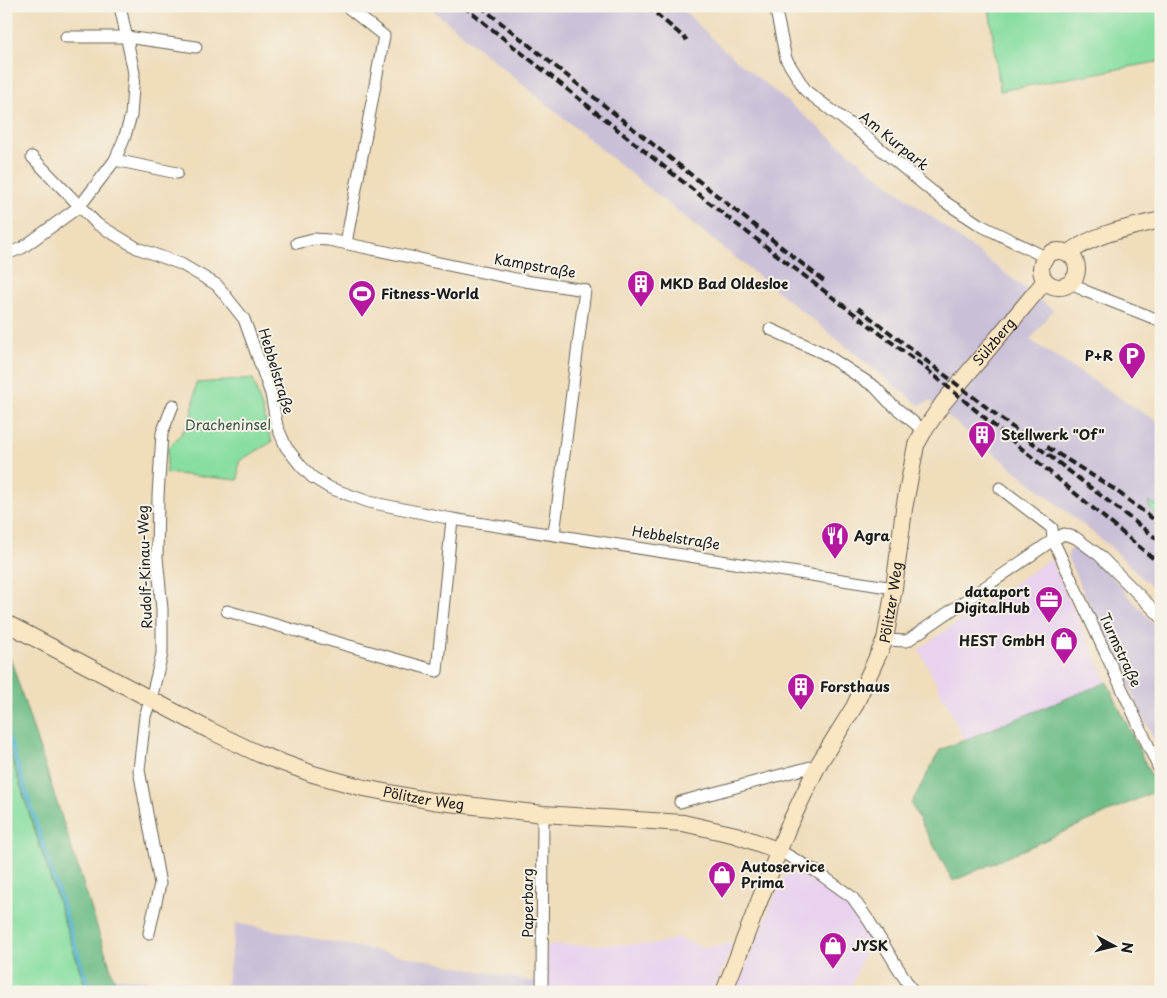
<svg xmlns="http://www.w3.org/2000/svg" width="1167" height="998" viewBox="0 0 1167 998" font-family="'Playpen Sans',sans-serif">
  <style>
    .built { fill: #e8d2ee }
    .industrial { fill: #c9bfd7 }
    .green { fill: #88dea1; stroke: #527d5e }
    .forest { fill: #6ebd87; stroke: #456c52 }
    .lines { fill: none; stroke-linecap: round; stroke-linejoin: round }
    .stream { stroke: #52b5d0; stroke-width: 4 }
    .street-casing { stroke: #666054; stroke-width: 13 }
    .secondary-casing { stroke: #666054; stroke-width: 18 }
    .street { stroke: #fff; stroke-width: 11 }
    .secondary { stroke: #fbe6c4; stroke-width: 16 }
    .rail { stroke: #1c1c1c; stroke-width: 4; stroke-dasharray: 8 4; stroke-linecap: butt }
    .labels { text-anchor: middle; stroke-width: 4; stroke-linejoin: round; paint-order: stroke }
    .street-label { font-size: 14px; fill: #1c1c1c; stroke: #f7f3e8 }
    .poi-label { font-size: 14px; font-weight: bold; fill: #1c1c1c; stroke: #f7f3e8; text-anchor: start }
    .park-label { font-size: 14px; fill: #3c5644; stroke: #f7f3e8 }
  </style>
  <rect width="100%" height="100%" fill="#f7f3e8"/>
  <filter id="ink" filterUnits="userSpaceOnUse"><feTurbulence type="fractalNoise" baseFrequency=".02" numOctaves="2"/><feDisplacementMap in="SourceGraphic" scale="10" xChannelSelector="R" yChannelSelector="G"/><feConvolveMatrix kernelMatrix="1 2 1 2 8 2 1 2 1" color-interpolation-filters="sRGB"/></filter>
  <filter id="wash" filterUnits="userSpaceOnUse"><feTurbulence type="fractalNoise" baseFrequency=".0096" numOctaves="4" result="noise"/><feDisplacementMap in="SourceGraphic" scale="20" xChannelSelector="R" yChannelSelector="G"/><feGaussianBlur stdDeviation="1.12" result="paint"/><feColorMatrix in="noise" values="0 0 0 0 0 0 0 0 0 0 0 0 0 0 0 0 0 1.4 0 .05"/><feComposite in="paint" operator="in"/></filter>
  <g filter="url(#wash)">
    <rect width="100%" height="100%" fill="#efddbb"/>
    <!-- built -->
    <g class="built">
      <polygon points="1050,559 1107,682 965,740 919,649"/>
      <polygon points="800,873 848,906 871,936 849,992 735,992 784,875"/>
      <polygon points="678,938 703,948 734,943 712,992 546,992 547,945 656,944"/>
    </g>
    <!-- industrial -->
    <g class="industrial">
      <polygon points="428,6 679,6 722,48 865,166 1053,310 1030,340 1161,424 1161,596 1112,548 950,418 930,401 919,405 625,169"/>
      <polygon points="1075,548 1093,555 1161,633 1161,754 1067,557 1070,550"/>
      <polygon points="236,923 536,982 536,992 118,992 113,977 226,988"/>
    </g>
    <!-- green -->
    <g class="green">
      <polygon points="989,6 1161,6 1161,61 1000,91"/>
      <path d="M253,379l19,63 -33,19 -1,19 -72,-7 2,-25c25,-25 24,-31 28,-65z"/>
      <polygon points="1148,502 1161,507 1161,518 1151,510"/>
      <polygon points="6,741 87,992 6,992"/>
    </g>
    <!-- forest -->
    <g class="forest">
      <polygon points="6,645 113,976 118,992 87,992 6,741"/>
      <polygon points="1107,682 1158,790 953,881 911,804 940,750"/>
    </g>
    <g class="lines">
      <!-- stream -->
      <polyline class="stream" points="6,729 90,992"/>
    </g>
  </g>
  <g filter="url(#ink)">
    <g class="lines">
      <defs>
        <g id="street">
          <polyline points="775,6 786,59 806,91 855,128 945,202 980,225 1045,257"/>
          <polyline points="66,37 127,37 196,47"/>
          <polyline points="32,157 97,224 137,248 181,264 217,285 244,319 271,394 277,426 286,447 301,466 312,477 330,488 369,502 452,519 894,588"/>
          <polyline points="115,160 177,173"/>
          <polyline points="297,243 313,239 329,240 525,281 585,290 554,534"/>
          <polyline points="346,243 384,36 346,6"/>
          <polyline points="6,254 22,248 80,206 115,160 124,139 131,116 134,73 120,6"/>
          <polyline points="1072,282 1085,291 1161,321"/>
          <polyline points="770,329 823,353 855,374 875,387 889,402 924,431"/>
          <polyline points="1000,488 1052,528 1053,540 1161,773"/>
          <polyline points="227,611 437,671 452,519"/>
          <polyline points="885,640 907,641 1053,540 1064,534 1076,538 1099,555 1161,617"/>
          <polyline points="680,802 818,765"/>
          <polyline points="780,851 817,872 852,897 869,921 913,992"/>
          <polyline points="149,933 160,884 139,770 145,716 151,699 162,654 162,609 157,557 158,496 162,433 173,405"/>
          <polyline points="542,992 543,814"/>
        </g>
        <g id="secondary">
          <circle cx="1059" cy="269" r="18"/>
          <path d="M1069,253c27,-20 59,-25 92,-33"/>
          <path id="s1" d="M6,623l203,107 50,24 54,20 51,14 68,13 111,13 140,9 53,12 44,16"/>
          <path id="s2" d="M724,992l64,-165 30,-62 36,-58 31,-67 9,-52 10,-79 12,-64 8,-14 19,-28 102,-122"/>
        </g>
      </defs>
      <!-- street casing -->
      <use href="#street" class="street-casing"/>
      <!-- secondary casing -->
      <use href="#secondary" class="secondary-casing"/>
      <!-- street -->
      <use href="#street" class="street"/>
      <!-- secondary -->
      <use href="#secondary" class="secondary"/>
      <!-- rail -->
      <g class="rail">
        <polyline points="463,6 722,213 924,367 1161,565"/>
        <polyline points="480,6 825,282"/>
        <polyline points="647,6 687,40"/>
        <polyline points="858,308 1161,542"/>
        <polyline points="1047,447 1114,489 1161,525"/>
      </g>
    </g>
  </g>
  <!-- icons -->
  <defs>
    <symbol id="building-pin" viewBox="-11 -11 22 30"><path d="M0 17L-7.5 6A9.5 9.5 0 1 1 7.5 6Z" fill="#b5179e" stroke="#f7f3e8"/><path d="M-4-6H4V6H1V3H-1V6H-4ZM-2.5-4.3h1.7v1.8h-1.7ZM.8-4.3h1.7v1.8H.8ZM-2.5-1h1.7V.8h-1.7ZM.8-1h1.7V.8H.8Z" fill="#fff"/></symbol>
    <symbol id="stadium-pin" viewBox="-11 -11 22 30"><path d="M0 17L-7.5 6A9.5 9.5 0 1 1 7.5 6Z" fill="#b5179e" stroke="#f7f3e8"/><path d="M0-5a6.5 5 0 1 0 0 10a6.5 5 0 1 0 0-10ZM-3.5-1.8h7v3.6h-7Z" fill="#fff"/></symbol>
    <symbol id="parking-pin" viewBox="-11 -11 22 30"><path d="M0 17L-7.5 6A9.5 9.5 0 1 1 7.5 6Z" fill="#b5179e" stroke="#f7f3e8"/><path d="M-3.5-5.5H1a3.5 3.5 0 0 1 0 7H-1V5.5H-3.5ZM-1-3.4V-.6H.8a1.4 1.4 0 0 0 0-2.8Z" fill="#fff"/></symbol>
    <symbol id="restaurant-pin" viewBox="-11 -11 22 30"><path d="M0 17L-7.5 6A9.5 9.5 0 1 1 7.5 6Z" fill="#b5179e" stroke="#f7f3e8"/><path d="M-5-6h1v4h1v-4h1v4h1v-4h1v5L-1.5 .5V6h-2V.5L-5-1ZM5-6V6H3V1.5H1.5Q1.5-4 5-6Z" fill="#fff"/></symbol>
    <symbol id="office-pin" viewBox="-11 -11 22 30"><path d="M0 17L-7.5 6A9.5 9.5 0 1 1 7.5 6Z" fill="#b5179e" stroke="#f7f3e8"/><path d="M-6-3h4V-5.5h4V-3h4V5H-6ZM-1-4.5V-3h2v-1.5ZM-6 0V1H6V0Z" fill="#fff"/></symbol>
    <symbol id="shop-pin" viewBox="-11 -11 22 30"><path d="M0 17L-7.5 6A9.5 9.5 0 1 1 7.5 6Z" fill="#b5179e" stroke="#f7f3e8"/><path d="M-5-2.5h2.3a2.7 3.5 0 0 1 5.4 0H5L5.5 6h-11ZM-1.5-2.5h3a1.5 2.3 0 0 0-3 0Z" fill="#fff"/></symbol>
  </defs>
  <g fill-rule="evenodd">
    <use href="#building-pin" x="625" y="268" width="32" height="43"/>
    <use href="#stadium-pin" x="346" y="278" width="32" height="43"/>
    <use href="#parking-pin" x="1116" y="340" width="32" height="43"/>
    <use href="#building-pin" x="966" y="419" width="32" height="43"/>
    <use href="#restaurant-pin" x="819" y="520" width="32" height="43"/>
    <use href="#office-pin" x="1033" y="584" width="32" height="43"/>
    <use href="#shop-pin" x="1048" y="625" width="32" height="43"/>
    <use href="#building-pin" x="785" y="671" width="32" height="43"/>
    <use href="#shop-pin" x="706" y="859" width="32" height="43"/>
    <use href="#shop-pin" x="817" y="930" width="32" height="43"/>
  </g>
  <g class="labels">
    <!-- street labels -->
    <g class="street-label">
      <text transform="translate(894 141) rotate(39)" y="5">Am Kurpark</text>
      <text transform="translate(535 266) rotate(10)" y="5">Kampstraße</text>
      <text dy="5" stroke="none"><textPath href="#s2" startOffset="715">Sülzberg</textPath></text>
      <text transform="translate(276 371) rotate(73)" y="5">Hebbelstraße</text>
      <text transform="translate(676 538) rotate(9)" y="5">Hebbelstraße</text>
      <text transform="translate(145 567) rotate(-92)" y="5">Rudolf-Kinau-Weg</text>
      <text dy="5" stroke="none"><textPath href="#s2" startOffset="426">Pölitzer Weg</textPath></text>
      <text transform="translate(1120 650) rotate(65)" y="5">Turmstraße</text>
      <text dy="5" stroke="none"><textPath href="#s1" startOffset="456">Pölitzer Weg</textPath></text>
      <text transform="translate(528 903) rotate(-90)" y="5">Paperbarg</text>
    </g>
    <!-- poi labels -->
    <g class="poi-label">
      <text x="660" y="289">MKD Bad Oldesloe</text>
      <text x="381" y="299">Fitness-World</text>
      <text x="1113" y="361" text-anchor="end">P+R</text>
      <text x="1001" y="440">Stellwerk "Of"</text>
      <text x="854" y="541">Agra</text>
      <text x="1030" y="597" text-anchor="end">dataport<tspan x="1030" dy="16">DigitalHub</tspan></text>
      <text x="1045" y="646" text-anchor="end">HEST GmbH</text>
      <text x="820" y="692">Forsthaus</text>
      <text x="741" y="872">Autoservice<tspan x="741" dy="16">Prima</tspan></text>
      <text x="852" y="951">JYSK</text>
    </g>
    <!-- park labels -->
    <g class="park-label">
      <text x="228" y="430">Dracheninsel</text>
    </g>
  </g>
  <!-- margin -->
  <rect width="1167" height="998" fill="none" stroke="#f7f3e8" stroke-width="25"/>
  <!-- north arrow -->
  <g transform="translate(1114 946) rotate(97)" stroke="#f7f3e8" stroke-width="4" paint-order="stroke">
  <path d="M0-4L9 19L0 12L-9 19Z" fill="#1c1c1c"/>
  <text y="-8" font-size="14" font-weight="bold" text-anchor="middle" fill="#1c1c1c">N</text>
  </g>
</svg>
